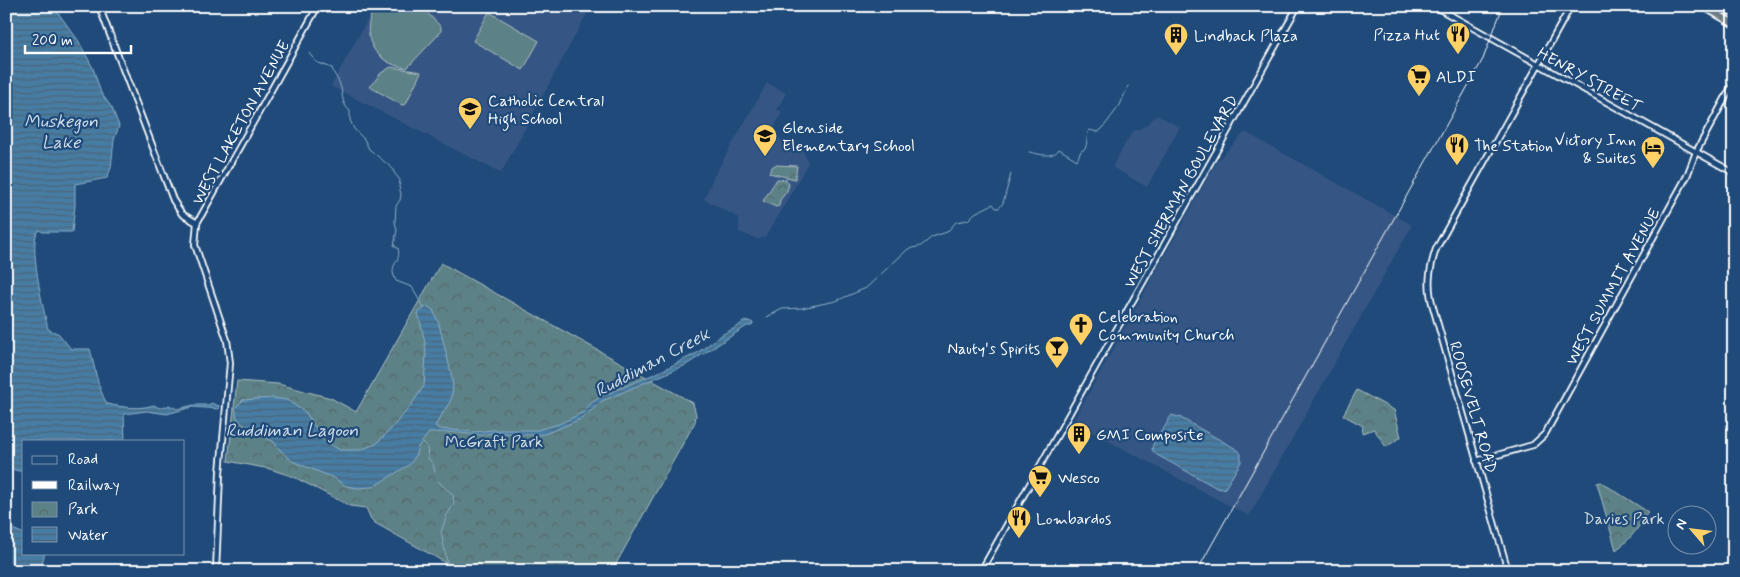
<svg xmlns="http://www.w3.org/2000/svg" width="1740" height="577" viewBox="0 0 1740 577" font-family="Mynerve,sans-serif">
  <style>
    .built { fill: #365784 }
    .grass { fill: #5c8186; stroke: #aec0c2 }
    .park { fill: url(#park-crowns); stroke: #aec0c2 }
    .water { fill: url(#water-rules); stroke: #90b0c8 }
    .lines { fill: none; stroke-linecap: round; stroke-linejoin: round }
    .stream { stroke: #90b0c8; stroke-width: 1 }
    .secondary-casing { stroke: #fff; stroke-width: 8 }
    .highway-casing { stroke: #fff; stroke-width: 9 }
    .secondary { stroke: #1f4a7a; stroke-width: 4.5 }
    .highway { stroke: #6d7d84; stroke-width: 5.5 }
    .rail { stroke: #fff; stroke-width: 1 }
    .labels { text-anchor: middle; stroke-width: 4.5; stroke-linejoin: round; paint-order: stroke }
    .poi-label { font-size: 16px; fill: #fff; stroke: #1f4a7a; text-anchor: start }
    .street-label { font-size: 16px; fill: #fff; stroke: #1f4a7a }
    .park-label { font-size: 16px; fill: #d6e0e1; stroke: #1f4a7a }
    .water-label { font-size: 18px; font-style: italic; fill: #d1dee8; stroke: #1f4a7a }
  </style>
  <defs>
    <pattern id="park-crowns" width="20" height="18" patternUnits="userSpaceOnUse" patternTransform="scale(1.25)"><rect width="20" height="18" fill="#5c8186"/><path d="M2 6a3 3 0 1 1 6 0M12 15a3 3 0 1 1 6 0" fill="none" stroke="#55696c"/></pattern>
    <pattern id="water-rules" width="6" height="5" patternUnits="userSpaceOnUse" patternTransform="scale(1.25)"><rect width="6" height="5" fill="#467ca3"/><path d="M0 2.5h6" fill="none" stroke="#496478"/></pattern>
  </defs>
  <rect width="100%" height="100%" fill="#1f4a7a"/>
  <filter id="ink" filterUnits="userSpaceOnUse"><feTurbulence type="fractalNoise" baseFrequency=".02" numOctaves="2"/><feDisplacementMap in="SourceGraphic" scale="10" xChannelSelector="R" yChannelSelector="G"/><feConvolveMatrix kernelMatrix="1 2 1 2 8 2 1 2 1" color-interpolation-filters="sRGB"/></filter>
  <g filter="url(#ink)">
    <!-- built -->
    <g class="built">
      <polygon points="375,6 591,6 501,173 331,86"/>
      <polygon points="767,83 786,93 777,110 782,112 771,134 804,152 808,163 778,217 765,237 758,239 739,232 739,218 704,199 714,176"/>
      <polygon points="1157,115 1180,127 1147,187 1112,167 1132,132 1145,126"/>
      <polygon points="1245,132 1412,225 1249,516 1073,422 1217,161"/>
    </g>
    <!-- grass -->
    <g class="grass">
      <path d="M376,6h45l20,21v5l-34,36c-32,-4 -50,-33 -31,-62z"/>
      <polygon points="489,12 539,41 523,70 473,41"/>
      <polygon points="391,67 421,72 406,104 402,105 370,87 381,73"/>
    </g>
    <!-- park -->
    <g class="park">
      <polygon points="775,165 797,166 795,179 769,173 772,167"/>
      <polygon points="777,179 786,180 789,184 787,191 780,200 779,206 776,207 763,201"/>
      <polygon points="441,263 693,403 696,415 695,422 612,571 460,571 375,523 371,519 366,508 350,506 294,477 270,469 228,461 237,381 278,384 331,398 356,412"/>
      <polygon points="1357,390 1394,410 1401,437 1386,447 1374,429 1362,433 1363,426 1343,415"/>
      <path d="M1601,482l47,30c-9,15 -17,27 -32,38l-19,-67z"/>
    </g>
    <!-- water -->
    <g class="water">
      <path d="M6,6h47l25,34 15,28 8,25 11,15 7,18 -5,14 -3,28 -4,10 -32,6v22l-3,26h-29l-4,-2c-12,9 5,82 9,99l11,5 12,15h19c5,19 7,37 17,55 15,3 31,6 47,1 6,4 9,4 15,0l8,4 17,-4h15l2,-2 8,3v3l-27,-2 -25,7 -20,-3 -23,3 1,27h-101v31l-18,-4z"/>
      <polygon points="427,306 433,310 439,324 451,373 453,387 451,400 435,426 440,429 475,432 492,430 537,430 559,424 584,412 590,404 600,397 659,372 697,353 723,334 737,327 743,322 749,321 753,323 752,326 747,326 686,365 602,401 583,418 555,430 544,434 526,435 495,432 482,435 447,432 429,433 418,447 415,457 409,465 373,487 358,488 346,486 334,478 292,461 281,451 273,441 250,431 237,418 235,408 243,400 273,398 287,400 306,413 324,441 340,450 360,450 376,444 389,431 409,408 424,386 426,354 425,342 418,313"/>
      <path d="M1172,415l9,3 57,32 3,4v8l-16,26 -3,1 -5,-1 -60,-33 -5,-5c1,-12 8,-16 14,-25 2,-4 2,-6 6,-10z"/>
      <polygon points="6,526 24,534 24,553 45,553 42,563 35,571 28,571 6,561"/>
    </g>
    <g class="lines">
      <!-- stream -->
      <g class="stream">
        <path d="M309,53l7,9 16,6c1,6 5,9 7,14 5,11 1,21 11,29v9l4,9 10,10 5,10 23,19 3,6 5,6 -1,7 2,7 -1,6 -4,6 -1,16 2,8 -3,16 4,2c4,16 -11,15 -2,33l16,6 12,22"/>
        <path d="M1029,152c10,2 24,7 30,-3l18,11 4,-9 4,-2c3,-6 1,-13 4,-19l9,2 4,-3 18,-24 8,-19"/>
        <polyline points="767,317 782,309 802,308 836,301 866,288 908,249 921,246 932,237 947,232 956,222 968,220 975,213 993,204 996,208 999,208 1003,203 1011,174"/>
        <polyline points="421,442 427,446 428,458 433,464 435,472"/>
        <polyline points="438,481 453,495 454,504 447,515 441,532 449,571"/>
      </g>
      <defs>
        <g id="secondary">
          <polyline points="99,6 173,200 182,214 197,223"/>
          <polyline points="1434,6 1734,173"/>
          <polyline points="1476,461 1533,445 1545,434 1687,176 1696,152 1734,82"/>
          <polyline points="216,571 220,473 230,363 227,340 195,245 197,223 318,6"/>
          <polyline points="981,571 1298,6"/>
          <path d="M1508,571l-75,-264c-6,-21 -4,-37 3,-58l135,-243"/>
        </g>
        <g id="highway">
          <polyline points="1703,6 1734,24"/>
          <polyline points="1721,6 1734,13"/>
        </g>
      </defs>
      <!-- secondary casing -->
      <use href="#secondary" class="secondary-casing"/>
      <!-- highway casing -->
      <use href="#highway" class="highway-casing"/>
      <!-- secondary -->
      <use href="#secondary" class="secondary"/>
      <!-- highway -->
      <use href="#highway" class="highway"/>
      <!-- rail -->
      <polyline class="rail" points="1197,571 1473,77 1483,59 1503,6"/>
    </g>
  </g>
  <!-- icons -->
  <defs>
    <symbol id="restaurant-pin" viewBox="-11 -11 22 30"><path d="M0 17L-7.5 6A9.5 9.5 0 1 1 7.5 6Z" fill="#ffd166" stroke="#1f4a7a"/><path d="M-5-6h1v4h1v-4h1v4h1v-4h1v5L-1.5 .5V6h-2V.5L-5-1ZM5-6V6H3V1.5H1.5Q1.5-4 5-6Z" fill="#111"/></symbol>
    <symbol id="building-pin" viewBox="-11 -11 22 30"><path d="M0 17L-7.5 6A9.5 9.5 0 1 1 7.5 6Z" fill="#ffd166" stroke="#1f4a7a"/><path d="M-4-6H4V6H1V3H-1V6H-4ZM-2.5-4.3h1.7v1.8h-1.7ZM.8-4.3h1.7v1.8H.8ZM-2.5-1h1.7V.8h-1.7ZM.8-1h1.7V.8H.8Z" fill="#111"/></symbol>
    <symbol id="supermarket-pin" viewBox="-11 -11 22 30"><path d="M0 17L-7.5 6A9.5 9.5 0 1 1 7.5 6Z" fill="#ffd166" stroke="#1f4a7a"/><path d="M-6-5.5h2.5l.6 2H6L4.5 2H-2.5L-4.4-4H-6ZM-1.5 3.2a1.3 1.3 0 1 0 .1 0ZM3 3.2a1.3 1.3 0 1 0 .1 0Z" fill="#111"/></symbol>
    <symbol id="school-pin" viewBox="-11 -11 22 30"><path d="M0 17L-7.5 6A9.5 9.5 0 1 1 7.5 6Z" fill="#ffd166" stroke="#1f4a7a"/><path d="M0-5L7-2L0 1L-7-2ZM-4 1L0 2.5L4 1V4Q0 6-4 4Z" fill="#111"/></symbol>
    <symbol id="hotel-pin" viewBox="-11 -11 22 30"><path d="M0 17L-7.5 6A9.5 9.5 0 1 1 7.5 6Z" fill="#ffd166" stroke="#1f4a7a"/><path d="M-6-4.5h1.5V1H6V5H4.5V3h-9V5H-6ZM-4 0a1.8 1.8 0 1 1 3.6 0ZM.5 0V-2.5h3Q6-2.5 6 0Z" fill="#111"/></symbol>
    <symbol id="church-pin" viewBox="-11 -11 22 30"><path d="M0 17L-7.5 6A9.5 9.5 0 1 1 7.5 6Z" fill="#ffd166" stroke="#1f4a7a"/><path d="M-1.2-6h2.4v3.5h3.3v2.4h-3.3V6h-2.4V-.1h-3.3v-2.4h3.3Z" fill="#111"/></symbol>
    <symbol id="bar-pin" viewBox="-11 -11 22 30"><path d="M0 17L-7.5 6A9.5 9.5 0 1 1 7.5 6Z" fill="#ffd166" stroke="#1f4a7a"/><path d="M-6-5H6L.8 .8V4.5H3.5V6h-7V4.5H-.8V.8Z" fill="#111"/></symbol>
  </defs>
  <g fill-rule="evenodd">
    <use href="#restaurant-pin" x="1444" y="20" width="28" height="38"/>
    <use href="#building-pin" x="1162" y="21" width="28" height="38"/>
    <use href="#supermarket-pin" x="1405" y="62" width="28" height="38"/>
    <use href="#school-pin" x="456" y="95" width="28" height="38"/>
    <use href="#school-pin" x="751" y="122" width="28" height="38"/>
    <use href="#restaurant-pin" x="1443" y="131" width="28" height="38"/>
    <use href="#hotel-pin" x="1639" y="134" width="28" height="38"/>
    <use href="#church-pin" x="1067" y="311" width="28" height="38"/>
    <use href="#bar-pin" x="1043" y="334" width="28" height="38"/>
    <use href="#building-pin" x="1065" y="420" width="28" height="38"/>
    <use href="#supermarket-pin" x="1026" y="463" width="28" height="38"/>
    <use href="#restaurant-pin" x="1005" y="504" width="28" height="38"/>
  </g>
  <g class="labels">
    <!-- poi labels -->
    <g class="poi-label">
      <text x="1440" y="40" text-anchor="end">Pizza Hut</text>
      <text x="1194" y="41">Lindback Plaza</text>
      <text x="1436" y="82">ALDI</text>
      <text x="488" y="106">Catholic Central<tspan x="488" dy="18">High School</tspan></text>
      <text x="782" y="133">Glenside<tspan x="782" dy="18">Elementary School</tspan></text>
      <text x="1636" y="145" text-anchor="end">Victory Inn<tspan x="1636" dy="18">&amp; Suites</tspan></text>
      <text x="1474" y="151">The Station</text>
      <text x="1098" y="322">Celebration<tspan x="1098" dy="18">Community Church</tspan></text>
      <text x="1040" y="354" text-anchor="end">Nauty's Spirits</text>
      <text x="1096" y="440">GMI Composite</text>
      <text x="1058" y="483">Wesco</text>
      <text x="1036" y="524">Lombardos</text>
    </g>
    <!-- street labels -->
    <g class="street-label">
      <text transform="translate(1590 79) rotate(29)" y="6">HENRY STREET</text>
      <text transform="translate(240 122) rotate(-61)" y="6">WEST LAKETON AVENUE</text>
      <text transform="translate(1180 191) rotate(-61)" y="6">WEST SHERMAN BOULEVARD</text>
      <text transform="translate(1612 286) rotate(-61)" y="6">WEST SUMMIT AVENUE</text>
      <text transform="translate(1474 407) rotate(74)" y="6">ROOSEVELT ROAD</text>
    </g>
    <!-- park labels -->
    <g class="park-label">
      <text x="494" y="447">McGraft Park</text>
      <text x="1624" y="524">Davies Park</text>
    </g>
    <!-- water labels -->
    <g class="water-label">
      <text x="61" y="127">Muskegon<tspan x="61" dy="21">Lake</tspan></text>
      <text transform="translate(652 362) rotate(-28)" y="6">Ruddiman Creek</text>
      <text x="292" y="436">Ruddiman Lagoon</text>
    </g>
  </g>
  <!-- margin -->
  <rect width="1740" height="577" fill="none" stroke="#1f4a7a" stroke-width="25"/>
  <rect x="12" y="12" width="1715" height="552" fill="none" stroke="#fff" stroke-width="2" filter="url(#ink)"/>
  <!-- legend -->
  <rect x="22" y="440" width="162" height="115" fill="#1f4a7a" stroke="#7992af"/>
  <rect x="32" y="456" width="25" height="8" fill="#1f4a7a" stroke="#7992af"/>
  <text x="68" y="464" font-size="15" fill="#ffffff">Road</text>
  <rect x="32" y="481" width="25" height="8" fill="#ffffff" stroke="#7992af"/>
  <text x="68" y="490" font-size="15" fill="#ffffff">Railway</text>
  <rect x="32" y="502" width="25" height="15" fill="url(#park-crowns)" stroke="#7992af"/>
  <text x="68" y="514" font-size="15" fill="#ffffff">Park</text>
  <rect x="32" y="527" width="25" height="15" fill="url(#water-rules)" stroke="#7992af"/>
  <text x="68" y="540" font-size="15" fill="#ffffff">Water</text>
  <!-- north arrow -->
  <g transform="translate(1692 530) rotate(298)"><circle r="24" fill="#1f4a7a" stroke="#7992af"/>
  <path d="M0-4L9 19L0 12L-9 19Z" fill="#ffd166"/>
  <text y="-8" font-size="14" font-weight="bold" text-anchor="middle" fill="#ffffff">N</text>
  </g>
  <!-- scale -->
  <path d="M25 45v8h106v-8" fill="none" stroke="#ffffff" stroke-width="2.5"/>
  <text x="32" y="45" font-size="15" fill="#ffffff" stroke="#1f4a7a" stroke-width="4" paint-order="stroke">200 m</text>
</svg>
